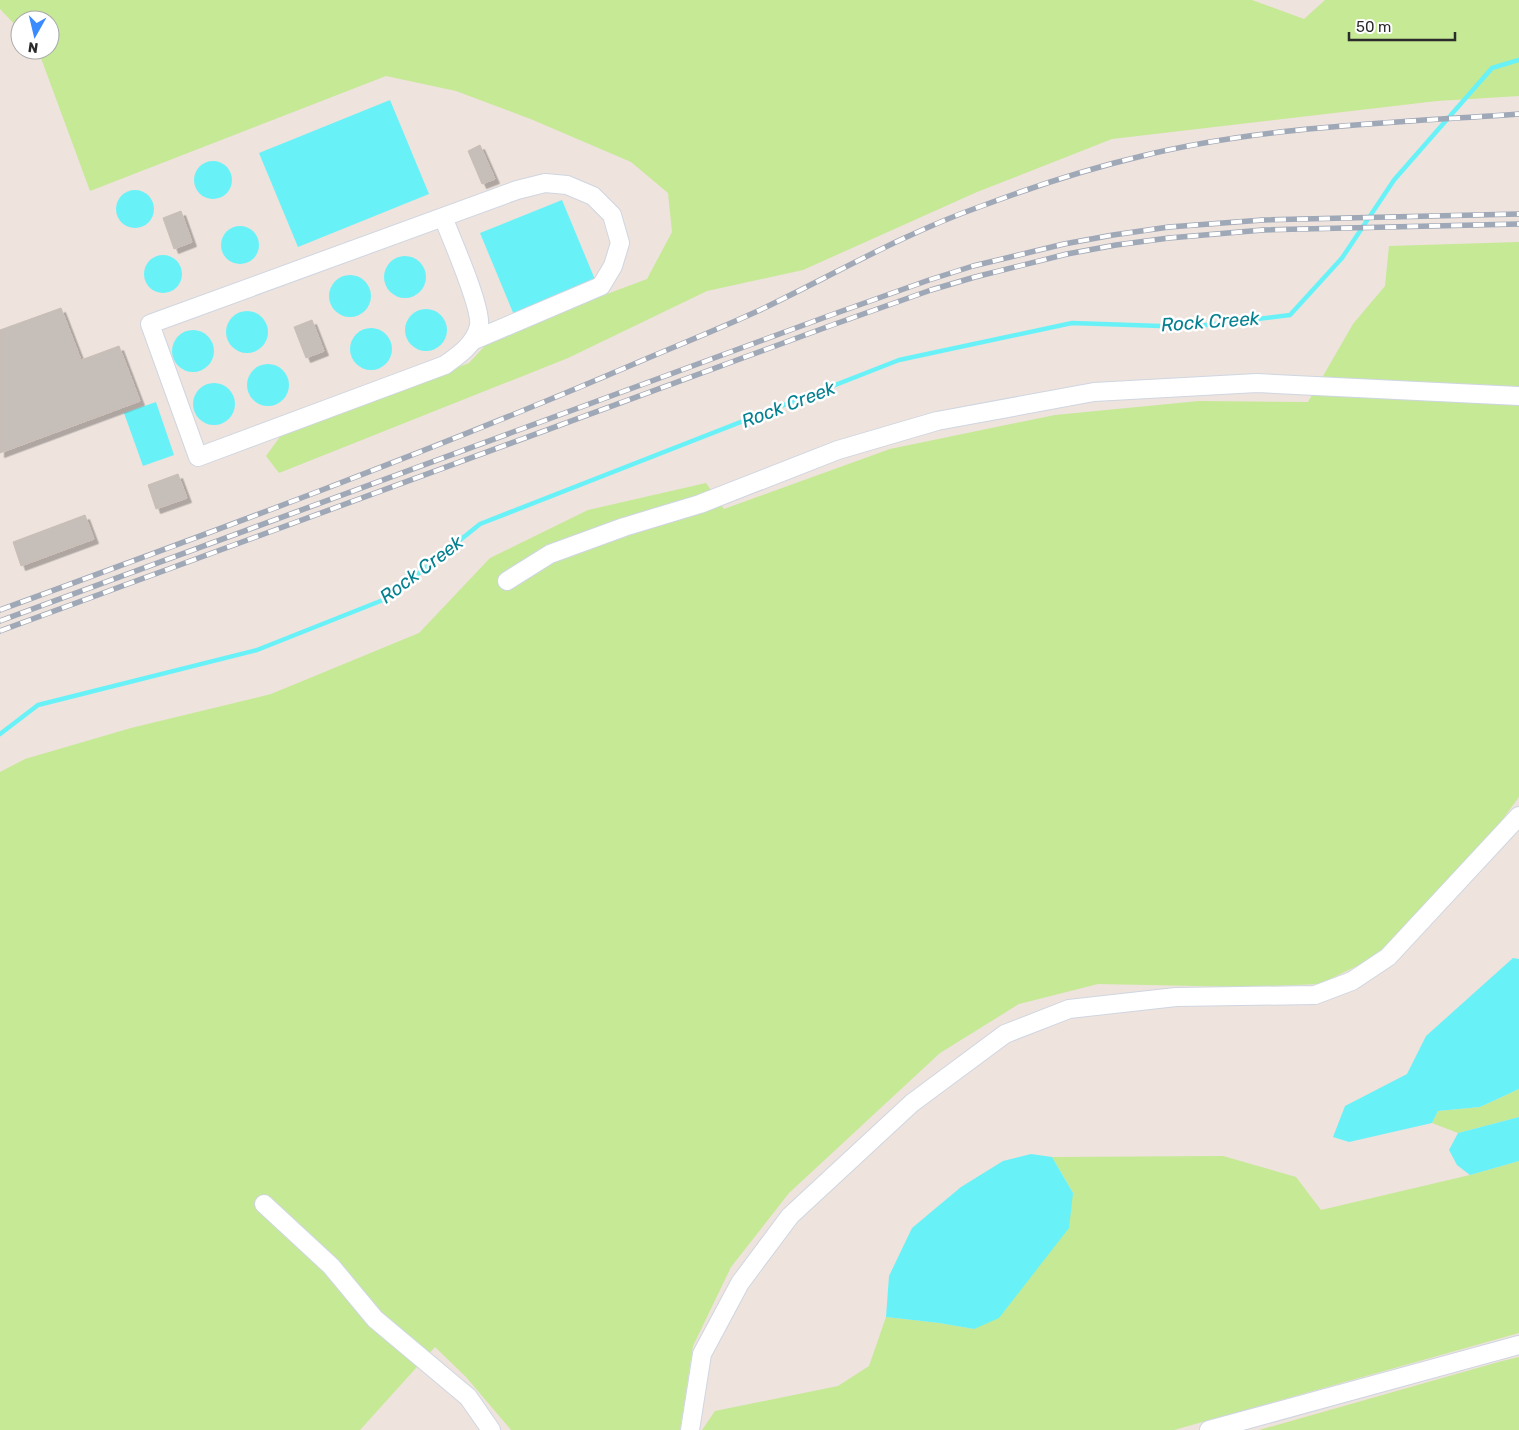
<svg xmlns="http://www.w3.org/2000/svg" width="1519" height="1430" viewBox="0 0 1519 1430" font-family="Rubik,sans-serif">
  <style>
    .green { fill: #c5e995 }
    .water { fill: #68f2f8 }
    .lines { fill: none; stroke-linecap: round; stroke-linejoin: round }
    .stream { stroke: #68f2f8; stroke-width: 4.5 }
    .building { fill: #c6beb8; stroke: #cabeb6; filter: url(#shadow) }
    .minor-casing { stroke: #cfd6e1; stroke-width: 20 }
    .minor { stroke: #fff; stroke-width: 18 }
    .rail-casing { stroke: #9fa8b7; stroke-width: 5.5 }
    .rail { stroke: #fff; stroke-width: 4; stroke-dasharray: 11; stroke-linecap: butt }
    .labels { text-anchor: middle; stroke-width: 5; stroke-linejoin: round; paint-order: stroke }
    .water-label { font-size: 19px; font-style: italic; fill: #058191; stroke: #fff }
  </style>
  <defs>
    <filter id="shadow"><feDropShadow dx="4.5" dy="4.5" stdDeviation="0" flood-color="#0004"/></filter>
  </defs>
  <rect width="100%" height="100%" fill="#eee3dd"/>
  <!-- green -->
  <g class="green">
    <polygon points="0,0 1252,0 1304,19 1325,0 1519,0 1519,96 1437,101 1112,139 977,192 803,270 707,291 568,358 279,473 266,456 282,434 469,363 493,337 647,279 672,232 668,193 631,162 533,120 456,91 386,76 90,191 38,50 50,50 50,20 20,20 20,30 0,9"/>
    <polygon points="1519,242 1519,797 1491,835 1418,914 1373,958 1320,984 1248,987 1098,984 1019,1004 940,1053 789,1193 731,1267 693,1346 680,1430 511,1430 466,1377 435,1347 360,1430 0,1430 0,772 25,759 131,728 271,694 419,633 490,558 588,510 706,483 724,509 890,449 1055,415 1199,401 1308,402 1353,324 1385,286 1389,246"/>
    <polygon points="1519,1089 1519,1117 1458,1133 1432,1123 1438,1111 1480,1107"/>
    <polygon points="1223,1156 1296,1177 1321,1210 1470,1175 1519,1161 1519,1333 1174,1430 702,1430 715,1411 838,1386 869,1366 886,1317 939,1323 974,1329 1073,1193 1052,1157"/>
    <polygon points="1519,1357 1519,1430 1259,1430 1502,1361"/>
  </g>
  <!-- water -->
  <g class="water">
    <polygon points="390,100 429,194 298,247 259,153"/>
    <circle cx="213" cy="180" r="19"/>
    <circle cx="135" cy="209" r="19"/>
    <polygon points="562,200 596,282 514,315 480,233"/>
    <circle cx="240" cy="245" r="19"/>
    <circle cx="163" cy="274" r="19"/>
    <circle cx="405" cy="277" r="21"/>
    <circle cx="350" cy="296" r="21"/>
    <circle cx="426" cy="330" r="21"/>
    <circle cx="247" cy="332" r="21"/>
    <circle cx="371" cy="349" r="21"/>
    <circle cx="193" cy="351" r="21"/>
    <circle cx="268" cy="385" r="21"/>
    <circle cx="214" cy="404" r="21"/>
    <polygon points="156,402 174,455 143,466 124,413"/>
    <polygon points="1513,958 1519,959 1519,1089 1480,1107 1438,1111 1432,1123 1349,1142 1333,1137 1345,1106 1407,1074 1426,1036"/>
    <polygon points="1519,1117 1519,1161 1470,1175 1457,1165 1449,1150 1458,1133"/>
    <polygon points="1031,1154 1052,1157 1073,1193 1069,1228 999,1318 974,1329 939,1323 886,1317 889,1276 912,1228 961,1187 1003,1161"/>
  </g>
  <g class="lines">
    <!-- stream -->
    <polyline class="stream" points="0,734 38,705 257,650 388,598 480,524 899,360 1072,323 1190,327 1290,315 1342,258 1394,180 1492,68 1519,60"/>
  </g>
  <!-- building -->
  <g class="building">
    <polygon points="480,145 495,179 482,184 468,151"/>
    <polygon points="181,211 192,242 174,249 163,218"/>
    <polygon points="61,308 81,360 119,346 140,401 0,453 0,330"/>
    <polygon points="312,320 324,351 306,358 294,327"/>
    <polygon points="178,474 187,498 156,509 148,485"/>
    <polygon points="85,515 94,539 21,566 13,542"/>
  </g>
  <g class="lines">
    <defs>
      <g id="minor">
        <path d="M443,217c8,21 39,90 36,109 -4,18 -20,29 -34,39l-247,92 -48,-133 367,-134 28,-7 22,2 26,11 19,19 8,28 -7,23 -12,20 -129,55"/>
        <polyline points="507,581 550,554 624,527 700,504 838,450 937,421 1094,392 1257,383 1519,396"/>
        <polyline points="264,1204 331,1266 375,1319 468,1397 491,1430"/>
        <polyline points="690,1430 702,1354 740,1283 790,1216 912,1103 1005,1034 1069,1009 1176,997 1315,995 1352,981 1388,957 1519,816"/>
        <polyline points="1209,1430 1519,1345"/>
      </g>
    </defs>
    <!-- minor casing -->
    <use href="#minor" class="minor-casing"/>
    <!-- minor -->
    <use href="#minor" class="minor"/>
    <defs>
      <g id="rail">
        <path d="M0,610c215,-79 430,-158 641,-249 40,-17 80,-33 119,-51 73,-35 143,-76 219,-103 53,-20 108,-38 163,-51 122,-30 251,-33 377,-42"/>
        <polyline points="0,621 831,315 929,280 973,266 1064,244 1113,235 1169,227 1263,220 1519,214"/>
        <polyline points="0,631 835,324 931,290 975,277 1067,254 1116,245 1169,238 1263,230 1519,224"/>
      </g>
    </defs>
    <!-- rail casing -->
    <use href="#rail" class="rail-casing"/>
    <!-- rail -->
    <use href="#rail" class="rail"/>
  </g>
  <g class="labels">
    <!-- water labels -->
    <g class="water-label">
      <text transform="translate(1210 321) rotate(-4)" y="7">Rock Creek</text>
      <text transform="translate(788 404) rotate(-21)" y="7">Rock Creek</text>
      <text transform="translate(421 569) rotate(-37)" y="7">Rock Creek</text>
    </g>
  </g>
  <!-- north arrow -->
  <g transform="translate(35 35) rotate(188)"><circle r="24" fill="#ffffff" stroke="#aaaaaa"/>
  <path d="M0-4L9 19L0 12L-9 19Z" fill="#398bff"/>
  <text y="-8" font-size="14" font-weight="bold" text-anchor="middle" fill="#2b2b2b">N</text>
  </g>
  <!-- scale -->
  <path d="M1349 32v8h106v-8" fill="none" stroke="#2b2b2b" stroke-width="2.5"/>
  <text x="1356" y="32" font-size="15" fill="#2b2b2b" stroke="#ffffff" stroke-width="4" paint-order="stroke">50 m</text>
</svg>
